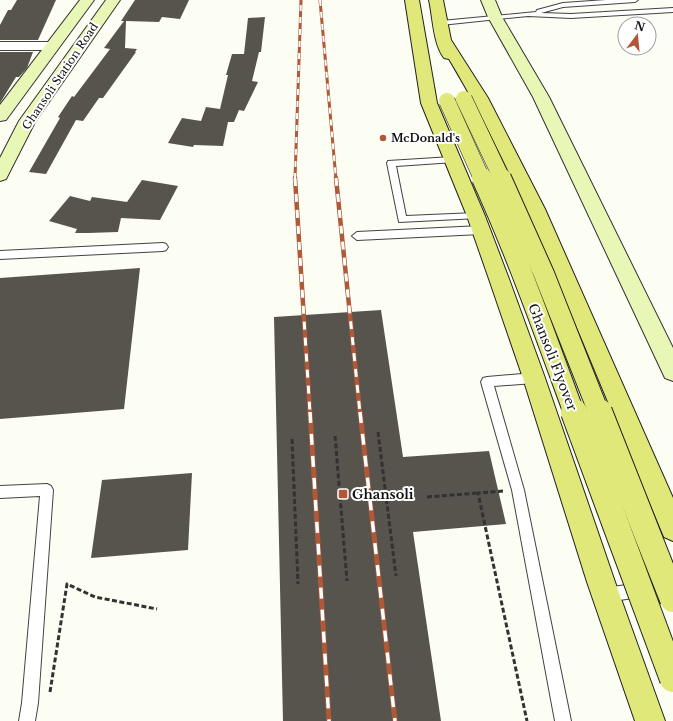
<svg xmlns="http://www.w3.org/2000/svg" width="673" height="721" viewBox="0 0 673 721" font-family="'Libre Baskerville',serif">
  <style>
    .building { fill: #57544d }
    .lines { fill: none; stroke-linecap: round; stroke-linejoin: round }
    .lane-casing { stroke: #434343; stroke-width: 2 }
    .street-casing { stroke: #434343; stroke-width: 2 }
    .secondary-casing { stroke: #323232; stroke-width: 2 }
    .primary-casing { stroke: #212121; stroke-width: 2 }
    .path { stroke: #323232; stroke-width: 3; stroke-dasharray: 5 2.5; stroke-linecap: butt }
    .lane { fill: #fff; fill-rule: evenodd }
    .street { fill: #fff; fill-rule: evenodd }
    .secondary { fill: #e8f6b6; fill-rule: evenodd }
    .primary { fill: #e0e879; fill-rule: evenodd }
    .rail-far2-casing { stroke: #b05837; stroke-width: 3 }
    .rail-far1-casing { stroke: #b05837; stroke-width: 4.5 }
    .rail-casing { stroke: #b05837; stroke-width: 5 }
    .rail-far2 { stroke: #fff; stroke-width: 2; stroke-dasharray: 6; stroke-linecap: butt }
    .rail-far1 { stroke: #fff; stroke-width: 3; stroke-dasharray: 8; stroke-linecap: butt }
    .rail { stroke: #fff; stroke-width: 3.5; stroke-dasharray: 11; stroke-linecap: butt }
    .primary-bridge-far2-casing { stroke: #212121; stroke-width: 17; stroke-linecap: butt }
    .primary-bridge-far1-casing { stroke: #212121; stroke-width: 22; stroke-linecap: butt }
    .primary-bridge-casing { stroke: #212121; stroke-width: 28; stroke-linecap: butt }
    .primary-bridge-far2 { stroke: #e0e879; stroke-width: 16 }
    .primary-bridge-far1 { stroke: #e0e879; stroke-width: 20 }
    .primary-bridge { stroke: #e0e879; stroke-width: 26 }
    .poi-dot { fill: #b05837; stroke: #fff; stroke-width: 1.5 }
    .labels { text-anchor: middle; stroke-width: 4; stroke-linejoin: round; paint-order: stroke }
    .far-street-label { font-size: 11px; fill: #101010; stroke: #fff }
    .far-poi-label { font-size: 11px; font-weight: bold; fill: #101010; stroke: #fff; text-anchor: start }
    .street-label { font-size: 13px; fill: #101010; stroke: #fff }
    .poi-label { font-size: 13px; font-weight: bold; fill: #101010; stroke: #fff; text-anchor: start }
  </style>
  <rect width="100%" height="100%" fill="#fcfef4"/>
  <!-- building -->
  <g class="building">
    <polygon points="17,0 56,0 38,40 0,40 0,25 8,10 11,10"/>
    <polygon points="135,0 189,0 180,19 162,17 159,22 126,21 125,48 137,49 135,52 136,52 103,98 99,98 83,121 76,120 46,174 29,172 60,118 58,117 72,96 74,97 110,49 104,48 124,21 121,21"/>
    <polygon points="265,17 261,52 259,52 252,81 258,82 244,111 239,110 234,122 228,122 223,146 194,145 193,147 168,143 182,118 201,121 206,107 220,109 228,75 226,75 232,54 244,54 248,18"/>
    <polygon points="0,52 33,52 27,68 19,77 16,77 0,103"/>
    <polygon points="142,180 178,186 160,220 121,218 118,232 88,233 75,233 77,229 49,221 70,196 90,201 92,197 127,202"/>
    <polygon points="140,268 124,409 0,419 0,278"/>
    <polygon points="381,310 403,457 489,451 506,524 413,532 441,721 283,721 274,317"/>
    <polygon points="192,473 188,550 91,558 102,480"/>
  </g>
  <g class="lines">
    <defs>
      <g id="lane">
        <polygon points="606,0 638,0 635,2 563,7 541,13 571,14 673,8 673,12 571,18 528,16 441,25 438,23 441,21 536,12 537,10 563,3"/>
        <polygon points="452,157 456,160 455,162 396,166 406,216 476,213 479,214 481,216 479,218 399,222 387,163 388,161"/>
        <polygon points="481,226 486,230 481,234 357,240 352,236 357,232"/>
        <polygon points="163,243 166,244 168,247 166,250 163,251 0,259 0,251"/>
        <polygon points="534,373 538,375 540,378 538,381 534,383 494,386 524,490 571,721 555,721 512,490 481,382 483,378 487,377"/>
        <polygon points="47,484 51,486 53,490 38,703 35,721 19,721 22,703 40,496 0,498 0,486"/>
        <polygon points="641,583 646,585 648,590 646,595 641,597 605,602 600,600 598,595 600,590 605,588"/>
      </g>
      <polygon id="street" points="0,42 52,42 57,43 59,46 57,49 52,50 0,50"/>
      <g id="secondary">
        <polygon points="80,0 94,0 6,120 0,121 0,105"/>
        <polygon points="106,0 120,0 35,122 6,179 0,181 0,158 19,121"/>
        <polygon points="481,0 495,0 502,17 549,97 673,348 673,381 665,378 533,97 488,17"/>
      </g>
      <g id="primary">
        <polygon points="405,0 419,0 437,103 485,216 509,279 545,378 615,582 665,721 635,721 587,582 523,378 489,279 467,216 421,103"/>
        <path d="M429,0h14l8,40 37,58 57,111 128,289v43l-9,-4c-35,-83 -68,-166 -104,-249 -33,-78 -67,-156 -111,-229l-5,-1c-11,-15 -11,-40 -15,-58z"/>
      </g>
    </defs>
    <!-- lane casing -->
    <use href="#lane" class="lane-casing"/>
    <!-- street casing -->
    <use href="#street" class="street-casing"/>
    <!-- secondary casing -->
    <use href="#secondary" class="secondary-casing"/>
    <!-- primary casing -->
    <use href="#primary" class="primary-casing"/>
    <!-- path -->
    <g class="path">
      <polyline points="378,432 396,576"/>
      <polyline points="335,436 347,581"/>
      <polyline points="292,439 298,584"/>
      <polyline points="503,491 478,493 527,721"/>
      <polyline points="427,497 478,493"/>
      <polyline points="50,692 67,584 95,597 157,609"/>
    </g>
    <!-- lane -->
    <use href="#lane" class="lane"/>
    <!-- street -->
    <use href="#street" class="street"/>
    <!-- secondary -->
    <use href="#secondary" class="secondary"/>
    <!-- primary -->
    <use href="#primary" class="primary"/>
    <defs>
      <g id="rail-far2">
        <polyline points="320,0 336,179"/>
        <polyline points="295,179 301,0"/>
      </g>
      <g id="rail-far1">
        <polyline points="295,178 310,413"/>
        <polyline points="336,178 360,413"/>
      </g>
      <g id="rail">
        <polyline points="310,412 329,721"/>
        <polyline points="360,412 395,721"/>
      </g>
    </defs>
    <!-- rail-far2 casing -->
    <use href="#rail-far2" class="rail-far2-casing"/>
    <!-- rail-far1 casing -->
    <use href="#rail-far1" class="rail-far1-casing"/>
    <!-- rail casing -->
    <use href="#rail" class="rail-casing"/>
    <!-- rail-far2 -->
    <use href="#rail-far2" class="rail-far2"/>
    <!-- rail-far1 -->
    <use href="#rail-far1" class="rail-far1"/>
    <!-- rail -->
    <use href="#rail" class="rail"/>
    <defs>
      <g id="primary-bridge-far2">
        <polyline points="464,99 502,179"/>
        <polyline points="447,101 482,179"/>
      </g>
      <g id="primary-bridge-far1">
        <path d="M482,178c35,77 63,156 92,235"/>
        <polyline points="501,178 544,274 599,413"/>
      </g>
      <g id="primary-bridge">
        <polyline points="574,412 673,679"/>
        <polyline points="599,412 673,599"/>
      </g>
    </defs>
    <!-- primary-bridge-far2 casing -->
    <use href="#primary-bridge-far2" class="primary-bridge-far2-casing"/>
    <!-- primary-bridge-far1 casing -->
    <use href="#primary-bridge-far1" class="primary-bridge-far1-casing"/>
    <!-- primary-bridge casing -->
    <use href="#primary-bridge" class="primary-bridge-casing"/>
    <!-- primary-bridge-far2 -->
    <use href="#primary-bridge-far2" class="primary-bridge-far2"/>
    <!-- primary-bridge-far1 -->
    <use href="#primary-bridge-far1" class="primary-bridge-far1"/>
    <!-- primary-bridge -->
    <use href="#primary-bridge" class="primary-bridge"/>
  </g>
  <!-- markers -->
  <g class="poi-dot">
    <circle cx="383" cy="138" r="4"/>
    <rect x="338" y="489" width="10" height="10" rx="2"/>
  </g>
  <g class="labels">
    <!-- far-street labels -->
    <g class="far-street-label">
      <text transform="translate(60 76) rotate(-56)" y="4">Ghansoli Station Road</text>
    </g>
    <!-- far-poi labels -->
    <g class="far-poi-label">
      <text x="391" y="142">McDonald's</text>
    </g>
    <!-- street labels -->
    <g class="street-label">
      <text transform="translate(553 357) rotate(69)" y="5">Ghansoli Flyover</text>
    </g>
    <!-- poi labels -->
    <g class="poi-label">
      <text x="352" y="499">Ghansoli</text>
    </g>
  </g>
  <!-- north arrow -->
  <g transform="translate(637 36) rotate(16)"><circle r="19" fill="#ffffff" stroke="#9f9f9f"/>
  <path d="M0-3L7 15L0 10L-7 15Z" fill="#b05837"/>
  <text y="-6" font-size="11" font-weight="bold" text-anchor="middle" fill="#101010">N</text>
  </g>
</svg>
